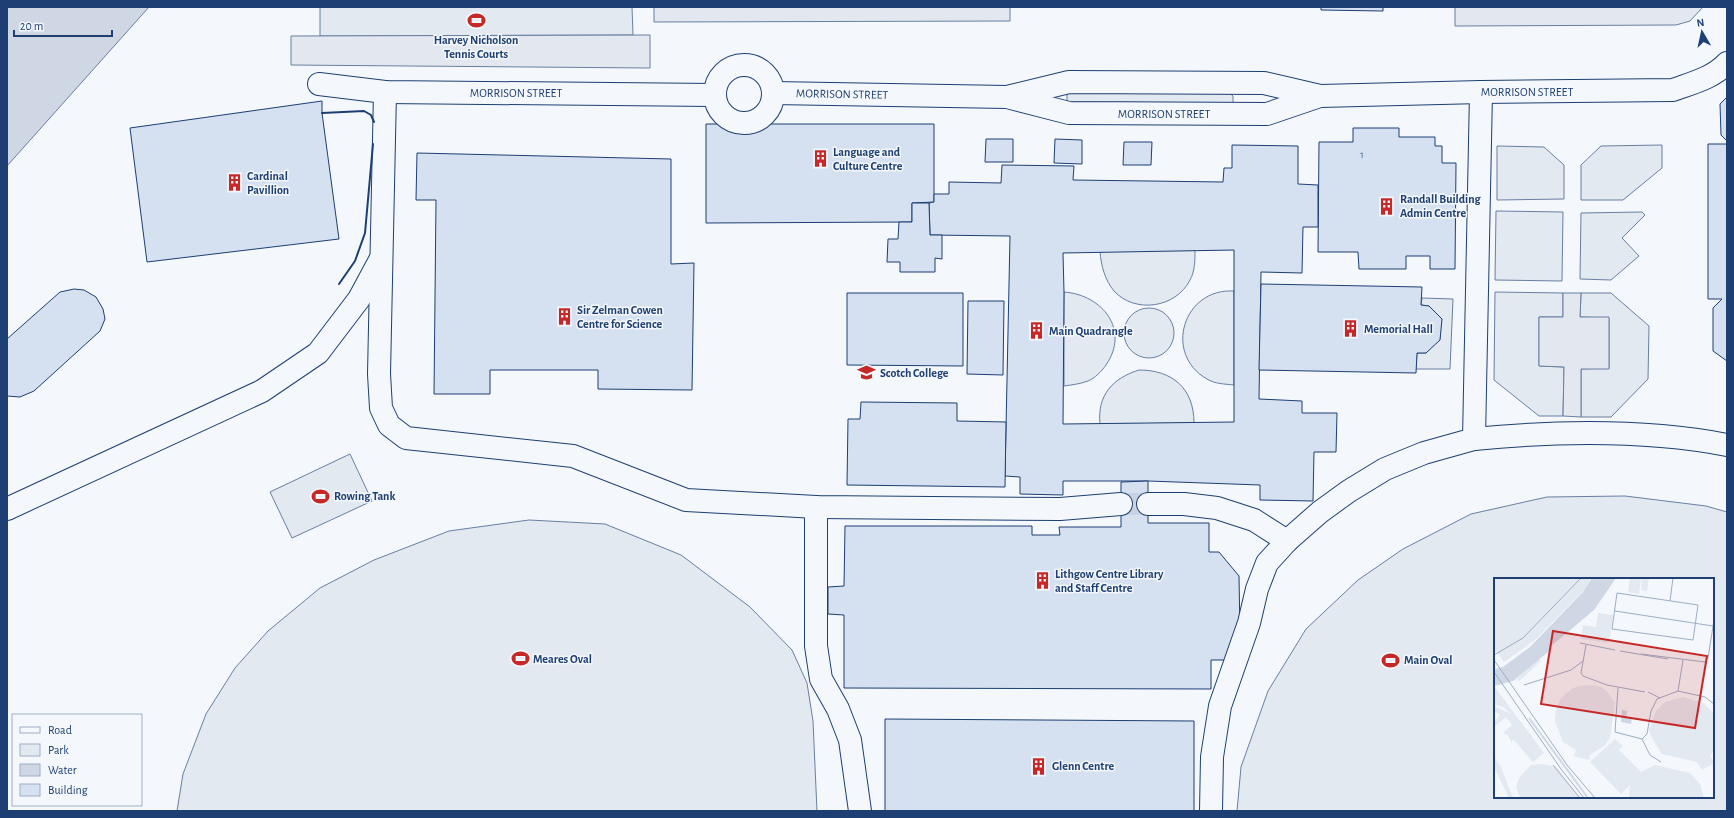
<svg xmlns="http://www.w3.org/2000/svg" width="1734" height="818" viewBox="0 0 1734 818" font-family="'Alegreya Sans',sans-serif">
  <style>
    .green { fill: #e3e9f0; stroke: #687fa3; fill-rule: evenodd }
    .parking { fill: #e3e8f0; stroke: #687fa3 }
    .water { fill: #cfd7e4; stroke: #687fa3 }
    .building { fill: #d5e0f0; stroke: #1d3f73; fill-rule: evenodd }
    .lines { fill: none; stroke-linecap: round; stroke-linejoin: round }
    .minor-tunnel { stroke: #c9d2e0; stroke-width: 22; stroke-dasharray: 22 11; stroke-linecap: butt }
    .minor-casing { stroke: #1d3f73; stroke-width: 24 }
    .minor { stroke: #f4f7fb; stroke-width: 22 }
    .wall { stroke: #1d3f73; stroke-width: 2 }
    .labels { text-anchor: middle; stroke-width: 3; stroke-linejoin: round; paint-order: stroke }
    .number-label { font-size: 10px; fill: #4b6792 }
    .poi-label { font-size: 12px; font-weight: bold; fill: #1d3f73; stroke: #f4f7fb; text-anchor: start }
    .street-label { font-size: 12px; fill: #1d3f73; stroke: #f4f7fb }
    .inset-river { fill: none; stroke: #cfd7e4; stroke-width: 2 }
    .inset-road { fill: none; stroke: #9eadc5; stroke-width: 1 }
    .view { fill: #c62828; fill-opacity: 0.15; stroke: #c62828; stroke-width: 2 }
    .inset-edge { fill: none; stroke: #1d3f73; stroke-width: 2 }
  </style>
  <rect width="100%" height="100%" fill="#f4f7fb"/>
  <!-- green -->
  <g class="green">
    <polygon points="320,7 632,7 633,35 320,36"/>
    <polygon points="1071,88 1227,91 1233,96 1233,103 1067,102 1067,94"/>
    <polygon points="1662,145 1662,168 1623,200 1581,200 1581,165 1601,146"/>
    <polygon points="1497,146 1544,147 1564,165 1564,199 1497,200"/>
    <polygon points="1496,211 1563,212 1562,281 1495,280"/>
    <polygon points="1642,212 1645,215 1622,238 1639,256 1611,280 1580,279 1581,213"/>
    <path d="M1195,250c0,10 0,21 -5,30 -14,28 -55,34 -76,11 -9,-11 -13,-25 -14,-40z"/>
    <path d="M1234,291v94c-9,-1 -19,-1 -27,-6 -44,-25 -24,-91 27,-88z"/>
    <path d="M1064,292c39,3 66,38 42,73 -5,7 -11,13 -18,16 -8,3 -17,4 -24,5z"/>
    <polygon points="1495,292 1563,293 1563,317 1539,317 1539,366 1564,367 1563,416 1539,416 1494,380"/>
    <polygon points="1581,293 1611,293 1649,326 1648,379 1611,417 1581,417 1581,369 1609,368 1609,318 1580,317"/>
    <polygon points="1422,298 1453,299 1450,369 1416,369 1417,353 1426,353 1440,339 1441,319 1429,306 1421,305"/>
    <circle cx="1149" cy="333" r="25"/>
    <path d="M1139,370c33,0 55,18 55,53l-94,1c-3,-29 13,-46 39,-54z"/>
    <polygon points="350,454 372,501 292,538 270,492"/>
    <path d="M1625,496l81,10 21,6v299h-490l4,-44 27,-76 38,-62 52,-49 45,-31 68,-35 76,-17zM1495,579h218v218h-218z"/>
    <polygon points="529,520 605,524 681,555 750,607 792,650 807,683 813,721 817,811 177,811 183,774 206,714 235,668 268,631 320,588 374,560 449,531"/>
  </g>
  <!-- parking -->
  <g class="parking">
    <polygon points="654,7 1010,7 1010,21 654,22"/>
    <polygon points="1455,7 1703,7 1690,21 1676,25 1455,26"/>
    <polygon points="650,35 650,68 291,65 291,36"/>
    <polygon points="1563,293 1581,293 1580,317 1609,317 1609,369 1581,369 1581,417 1563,416 1564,367 1539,366 1539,317 1563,317"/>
  </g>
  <!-- water -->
  <polygon class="water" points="7,7 149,7 7,166"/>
  <!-- building -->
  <g class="building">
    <polygon points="1321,7 1383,7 1383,11 1321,10"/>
    <polygon points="1727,97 1727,141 1721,135 1720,104"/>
    <polygon points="322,101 322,113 339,239 147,262 130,128"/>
    <polygon points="706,124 934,124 934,202 912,203 912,222 706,223"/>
    <polygon points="1353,128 1399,128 1399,137 1435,137 1435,146 1442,146 1442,163 1456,163 1455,269 1430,269 1430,256 1406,256 1406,269 1359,269 1358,252 1318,252 1319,142 1353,142"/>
    <polygon points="986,139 1013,139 1013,162 985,162"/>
    <polygon points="1055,139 1082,140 1082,164 1054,163"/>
    <polygon points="1124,142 1152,142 1151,165 1123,165"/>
    <polygon points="1708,144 1727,144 1727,361 1713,351 1713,308 1722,299 1708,299"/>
    <path d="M1232,145l66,1v38l20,1v42h-15l-1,46 -41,-1 -2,127 43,2v12h35l-1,39h-22l-1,49 -53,-1v-15l-112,-4h-85v14l-43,-1v-17l-15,-1 5,-240 -80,-1 -1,-32 5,-1v-8h15v-12l52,1 1,-18 72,1 -1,14 150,2 1,-14h8zM1234,250v172l-171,2 1,-132 -1,-39z"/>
    <polygon points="417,153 671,159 671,264 694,263 692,390 598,389 598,370 490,370 490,394 434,394 436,200 416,200"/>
    <polygon points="912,203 929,203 930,235 942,235 942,259 935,258 935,272 900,272 900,262 887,262 888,239 898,239 899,222 912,222"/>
    <polygon points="1261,284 1422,287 1421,305 1429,306 1442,319 1440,340 1426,353 1417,353 1416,373 1259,370"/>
    <polygon points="74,289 84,290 96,297 103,309 105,319 100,331 34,391 20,397 7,396 7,339 60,292"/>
    <polygon points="847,293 963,293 963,366 847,365"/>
    <polygon points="968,301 1004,301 1003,375 967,374"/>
    <polygon points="861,402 957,403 957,421 1006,422 1005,487 847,485 848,419 860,419"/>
    <polygon points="1148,481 1148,523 1209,523 1209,552 1219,552 1239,576 1240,634 1226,660 1211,660 1211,689 844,688 844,615 828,614 828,587 844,586 845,526 1032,526 1032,535 1060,535 1059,527 1121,527 1121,482"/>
    <polygon points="885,719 1194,721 1194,811 885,811"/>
  </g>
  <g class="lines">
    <!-- minor-tunnel -->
    <polyline class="minor-tunnel" points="1121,504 1148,504"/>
    <defs>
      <g id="minor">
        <circle cx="744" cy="94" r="29"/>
        <polyline points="319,84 385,92 714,95"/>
        <polyline points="385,92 379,374 381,408 389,425 406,438 573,456 686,500 816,507 1060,509 1121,504"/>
        <path d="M1481,92l-7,347c83,-8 170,-10 253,6"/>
        <polyline points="773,93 1007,97 1069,113 1267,114 1320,96"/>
        <path d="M1007,97l62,-15 195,1 56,13 161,-4 192,-2c19,-7 40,-12 54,-27"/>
        <polyline points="1148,504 1184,504 1217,508 1254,520 1287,541"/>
        <polyline points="816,507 816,646 821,679 838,709 850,740 860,811"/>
        <polyline points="7,509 262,391 318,353 359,299 380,260"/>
        <polyline points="1211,811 1212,757 1220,706 1249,623 1257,589 1267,563 1287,541 1320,512 1349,491 1385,469 1424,453 1474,439"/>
      </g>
    </defs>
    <!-- minor casing -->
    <use href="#minor" class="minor-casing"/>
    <!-- minor -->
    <use href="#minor" class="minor"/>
    <!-- wall -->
    <g class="wall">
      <polyline points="322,113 364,111 371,115 374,122"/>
      <polyline points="339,284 355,261 365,233 373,144"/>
    </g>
  </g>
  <!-- icons -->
  <defs>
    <symbol id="stadium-bare" viewBox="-9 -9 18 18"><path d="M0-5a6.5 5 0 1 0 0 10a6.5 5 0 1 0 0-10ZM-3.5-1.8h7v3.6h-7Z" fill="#c62828" stroke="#f4f7fb" stroke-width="2.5" paint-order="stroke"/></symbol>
    <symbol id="building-bare" viewBox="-9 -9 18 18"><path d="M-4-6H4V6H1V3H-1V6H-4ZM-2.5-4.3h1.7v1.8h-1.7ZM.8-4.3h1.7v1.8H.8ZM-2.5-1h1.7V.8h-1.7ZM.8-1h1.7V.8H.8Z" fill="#c62828" stroke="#f4f7fb" stroke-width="2.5" paint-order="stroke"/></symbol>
    <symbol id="school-bare" viewBox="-9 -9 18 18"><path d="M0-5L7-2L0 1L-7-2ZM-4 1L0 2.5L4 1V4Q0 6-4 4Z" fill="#c62828" stroke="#f4f7fb" stroke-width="2.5" paint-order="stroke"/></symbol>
  </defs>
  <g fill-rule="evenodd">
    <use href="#stadium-bare" x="464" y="8" width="25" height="25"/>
    <use href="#building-bare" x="808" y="146" width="25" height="25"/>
    <use href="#building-bare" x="222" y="170" width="25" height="25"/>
    <use href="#building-bare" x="1374" y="194" width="25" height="25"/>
    <use href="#building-bare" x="552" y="304" width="25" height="25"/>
    <use href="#building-bare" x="1338" y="316" width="25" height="25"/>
    <use href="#building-bare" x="1024" y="318" width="25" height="25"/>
    <use href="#school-bare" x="854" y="360" width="25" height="25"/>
    <use href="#stadium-bare" x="308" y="484" width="25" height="25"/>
    <use href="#building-bare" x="1030" y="568" width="25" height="25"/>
    <use href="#stadium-bare" x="508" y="646" width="25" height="25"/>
    <use href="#stadium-bare" x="1378" y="648" width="25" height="25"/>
    <use href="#building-bare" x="1026" y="754" width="25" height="25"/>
  </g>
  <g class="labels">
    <!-- number labels -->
    <g class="number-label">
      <text x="1362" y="158">1</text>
    </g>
    <!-- poi labels -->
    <g class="poi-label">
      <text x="476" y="44" text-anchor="middle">Harvey Nicholson<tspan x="476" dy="14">Tennis Courts</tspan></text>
      <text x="833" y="156">Language and<tspan x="833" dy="14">Culture Centre</tspan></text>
      <text x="247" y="180">Cardinal<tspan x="247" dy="14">Pavillion</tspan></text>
      <text x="1400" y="203">Randall Building<tspan x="1400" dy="14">Admin Centre</tspan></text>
      <text x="577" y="314">Sir Zelman Cowen<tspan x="577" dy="14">Centre for Science</tspan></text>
      <text x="1364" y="333">Memorial Hall</text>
      <text x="1049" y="335">Main Quadrangle</text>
      <text x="880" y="377">Scotch College</text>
      <text x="334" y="500">Rowing Tank</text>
      <text x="1055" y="578">Lithgow Centre Library<tspan x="1055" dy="14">and Staff Centre</tspan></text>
      <text x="533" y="663">Meares Oval</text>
      <text x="1404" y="664">Main Oval</text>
      <text x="1052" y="770">Glenn Centre</text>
    </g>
    <!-- street labels -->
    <g class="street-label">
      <text x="1527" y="96">MORRISON STREET</text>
      <text x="516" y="97">MORRISON STREET</text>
      <text transform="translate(842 94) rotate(1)" y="4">MORRISON STREET</text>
      <text x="1164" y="118">MORRISON STREET</text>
    </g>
  </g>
  <!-- overview -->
  <g transform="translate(1494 578)">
    <rect width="220" height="220" fill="#f4f7fb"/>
    <path d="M0,0h97l-6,11 -50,51 -31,22 -8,-11 -2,1zM136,0h11l-2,16 -11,-2zM148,0h7l-2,13 -6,-1zM104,35l15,2 -4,28 -28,-4 2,-14 13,2zM44,80l3,3 -22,20 -2,-2zM91,107l14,1 7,4 9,13 -5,35 -6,8 -14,9 -1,5 -15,-4 2,-6 -13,-8 -8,-21 1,-12 5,-11 12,-10zM0,108l50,67 -11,9 -19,-22h-2v4l-4,-9 -5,-2 9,-8 -6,-8 -12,10v-5l6,-7 -6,-4v-5l17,8 -8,-7 -9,-3zM189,119l20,6 11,10v38l-4,4 4,8 -12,7 -5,-8 -35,-8 -11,-18 -2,-6 7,-19 9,-9zM121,161l8,7 -4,4 22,22 14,-7 35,8 10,11 4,14h-75l1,-13 -9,9 -31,-32zM0,179l6,8 13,33h-4l-15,-31zM48,186l14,3 24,31h-60l-4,-11 3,-9 12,-13z" fill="#e3e9f0"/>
    <path d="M98,0h24l-22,32 -44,37 -2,5 -35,29 -19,5v-17l9,-2 27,-20 53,-55zM128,132l5,1 -1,6 6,1 -1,6 -10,-2z" fill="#cfd7e4"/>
    <path class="inset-river" d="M35,140l59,80"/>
    <path class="inset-road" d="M123,15l81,12 -5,35 -81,-11zM176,23l3,-23M121,33l98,15M86,65l35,7M92,67l-5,28 2,3 24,9 38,7M126,73l48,8M147,76l64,8 3,-4 6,-38M0,77l29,-17 58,-60M0,82l73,105 28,33M189,82l-5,31 27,6 9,7M0,94l67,97 23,29M30,107l47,-15 12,-9M124,110l-3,44 27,7M154,114l12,6M167,184l-11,-7 -8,-16 5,-5 4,-23 6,-12 21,-8M59,187l27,33"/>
    <path class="view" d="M59,53l154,25 -12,72 -154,-24z"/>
    <rect width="220" height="220" class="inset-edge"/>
  </g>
  <!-- border -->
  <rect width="1734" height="818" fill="none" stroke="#1d3f73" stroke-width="16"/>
  <!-- legend -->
  <rect x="12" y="714" width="130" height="92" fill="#f4f7fb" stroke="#9eadc5"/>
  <rect x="20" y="727" width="20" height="6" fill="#f4f7fb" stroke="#9eadc5"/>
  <text x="48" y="734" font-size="12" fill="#1d3f73">Road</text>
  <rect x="20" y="744" width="20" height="12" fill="#e3e9f0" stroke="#9eadc5"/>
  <text x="48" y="754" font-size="12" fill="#1d3f73">Park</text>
  <rect x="20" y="764" width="20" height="12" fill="#cfd7e4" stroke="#9eadc5"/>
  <text x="48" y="774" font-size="12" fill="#1d3f73">Water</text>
  <rect x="20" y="784" width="20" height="12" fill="#d5e0f0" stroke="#9eadc5"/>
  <text x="48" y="794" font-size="12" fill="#1d3f73">Building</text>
  <!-- north arrow -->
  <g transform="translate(1702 32) rotate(351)" stroke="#f4f7fb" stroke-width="3" paint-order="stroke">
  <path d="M0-3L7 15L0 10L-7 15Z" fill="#1d3f73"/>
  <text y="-6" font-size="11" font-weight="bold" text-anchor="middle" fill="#1d3f73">N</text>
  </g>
  <!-- scale -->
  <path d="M14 30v6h98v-6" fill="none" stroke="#1d3f73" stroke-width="2"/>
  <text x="20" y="30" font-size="12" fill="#1d3f73" stroke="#f4f7fb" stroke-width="3" paint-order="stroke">20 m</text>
</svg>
